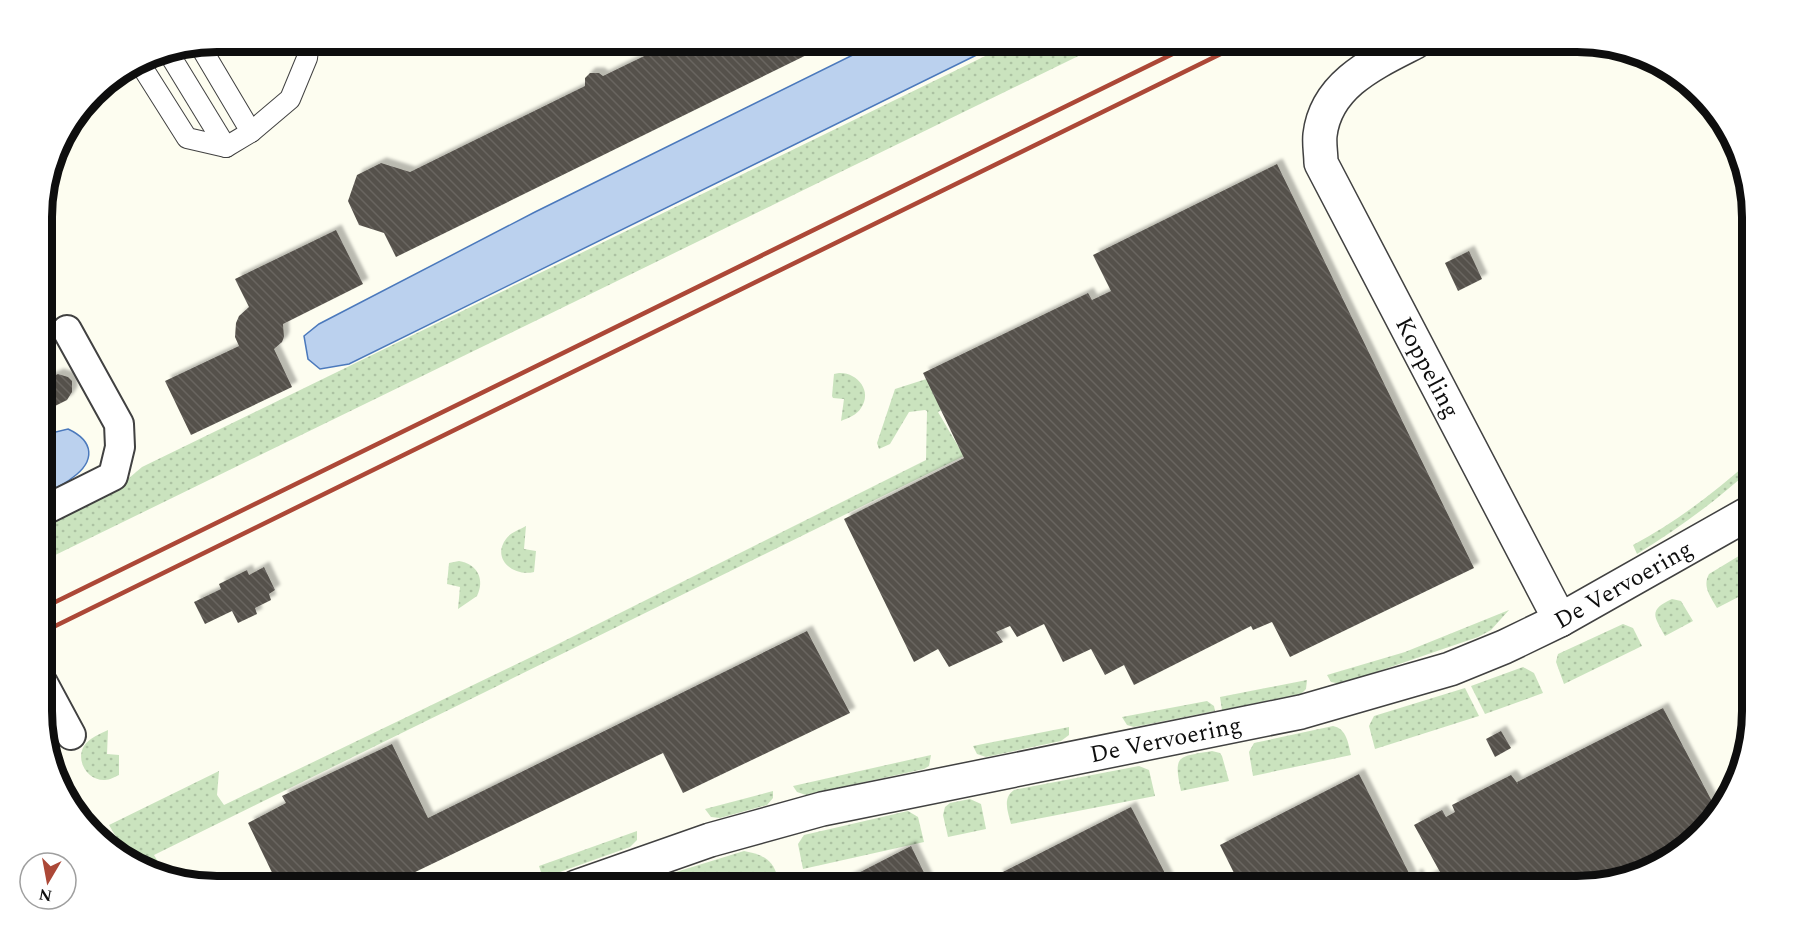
<svg xmlns="http://www.w3.org/2000/svg" width="1794" height="929" viewBox="0 0 1794 929" font-family="Spectral,serif">
  <style>
    .grass { fill: url(#grass-dots) }
    .water { fill: #bbd1ee; stroke: #4b79bc; stroke-width: 1.5 }
    .building { fill: url(#building-back-hatch); filter: url(#shadow) }
    .lines { fill: none; stroke-linecap: round; stroke-linejoin: round }
    .service-casing { stroke: #414141; stroke-width: 22 }
    .pedestrian-casing { stroke: #414141; stroke-width: 32 }
    .minor-casing { stroke: #414141; stroke-width: 36 }
    .tertiary-casing { stroke: #414141; stroke-width: 36 }
    .service { stroke: #fff; stroke-width: 20 }
    .pedestrian { stroke: #fff; stroke-width: 28 }
    .minor { stroke: #fff; stroke-width: 33 }
    .tertiary { stroke: #fff; stroke-width: 33 }
    .rail { stroke: #ac4837; stroke-width: 4.5 }
    .labels { text-anchor: middle; stroke-width: 6; stroke-linejoin: round; paint-order: stroke }
    .street-label { font-size: 24px; fill: #0e0e0e; stroke: #fff }
    .rim { fill: none; stroke: #0e0e0e; stroke-width: 8 }
  </style>
  <defs>
    <pattern id="grass-dots" width="8" height="8" patternUnits="userSpaceOnUse" patternTransform="scale(1.5)"><rect width="8" height="8" fill="#cae3be"/><path d="M2 2h.1M6 6h.1" fill="none" stroke="#acc2a2" stroke-width="1.8" stroke-linecap="round"/></pattern>
    <pattern id="building-back-hatch" width="6" height="6" patternUnits="userSpaceOnUse" patternTransform="scale(1.5)"><rect width="6" height="6" fill="#55514b"/><path d="M-1 5l2 2M0 0l6 6M5-1l2 2" fill="none" stroke="#696561"/></pattern>
    <filter id="shadow"><feDropShadow dx="5.5" dy="-5.5" stdDeviation="1.5" flood-color="#0004"/></filter>
  </defs>
  <rect width="100%" height="100%" fill="#fdfdf0"/>
  <!-- grass -->
  <g class="grass">
    <polygon points="1014,42 1107,42 43,561 43,522 122,484 142,467"/>
    <path d="M839,373c18,-1 34,18 22,35 -4,7 -13,10 -20,13l3,-22 -11,-1 -1,-2 2,-22z"/>
    <polygon points="942,374 955,403 938,412 964,456 154,855 166,875 140,869 131,862 109,825 219,771 217,795 224,805 552,647 926,460 927,411 925,410 909,412 890,444 879,449 877,443 895,389"/>
    <path d="M1751,460v9c-35,32 -73,60 -114,85l-4,-9c43,-23 81,-52 118,-85z"/>
    <path d="M526,526l-2,23 12,2 -2,21c-20,5 -43,-13 -28,-33 5,-7 13,-9 20,-13z"/>
    <path d="M1752,548v42l-35,18c-6,-11 -15,-21 -8,-34z"/>
    <path d="M459,561c19,3 26,19 18,35l-19,13 2,-22 -13,-3 2,-21z"/>
    <path d="M1672,599l9,2 12,20 -28,15c-11,-20 -17,-26 7,-37z"/>
    <polygon points="1509,610 1491,630 1478,637 1341,684 1331,682 1327,675 1405,652"/>
    <polygon points="1623,624 1633,628 1642,646 1564,684 1556,662 1558,654"/>
    <polygon points="1523,667 1534,673 1543,693 1485,714 1471,686"/>
    <polygon points="1307,680 1306,689 1301,694 1222,710 1220,697"/>
    <polygon points="1465,688 1479,716 1375,749 1369,726 1374,716"/>
    <polygon points="1207,701 1214,706 1215,711 1134,727 1127,725 1122,717"/>
    <path d="M1333,726c14,3 15,17 18,29l-98,21 -4,-24 5,-9z"/>
    <polygon points="1069,727 1069,735 1061,741 986,757 977,754 973,746"/>
    <path d="M108,730l-1,24 12,1v20c-5,2 -9,5 -14,5 -17,1 -30,-19 -21,-34 5,-8 16,-12 24,-16z"/>
    <path d="M1212,751l8,2 2,3 7,25 -48,10c-8,-37 -3,-34 31,-40z"/>
    <polygon points="931,755 929,766 924,769 806,795 797,792 793,786"/>
    <path d="M1139,766l10,4 6,26 -144,28c-3,-12 -9,-26 3,-34z"/>
    <polygon points="773,791 773,798 767,805 720,818 711,817 705,809"/>
    <polygon points="970,799 981,804 986,829 948,837 943,815 945,807 950,803"/>
    <polygon points="908,811 918,817 924,842 803,869 798,844 804,835"/>
    <polygon points="637,831 637,840 630,847 543,878 539,866"/>
    <path d="M744,851c17,3 29,8 33,25l-34,11h-71l-1,-7 5,-8z"/>
  </g>
  <!-- water -->
  <g class="water">
    <polygon points="879,42 1003,42 349,364 320,369 308,359 304,336 319,324 535,212"/>
    <path d="M68,429c26,12 28,32 4,49 -8,7 -19,11 -29,16v-59z"/>
  </g>
  <!-- building -->
  <g class="building">
    <polygon points="673,42 833,42 396,257 384,233 359,225 348,201 357,175 381,163 410,172 585,86 585,78 590,73 599,73 603,76"/>
    <polygon points="1277,164 1474,568 1290,657 1272,622 1253,630 1251,626 1134,685 1124,665 1105,675 1091,649 1063,662 1044,624 1017,637 1010,626 996,632 1003,642 949,667 938,649 914,662 844,519 964,458 923,373 1088,293 1092,300 1111,291 1093,255"/>
    <polygon points="336,230 363,284 283,324 284,337 282,342 274,349 292,387 191,435 165,381 239,346 235,337 236,323 239,316 249,307 235,279"/>
    <polygon points="1469,251 1482,279 1458,291 1445,263"/>
    <polygon points="58,374 68,377 72,381 72,392 67,400 43,412 43,381"/>
    <polygon points="264,567 275,590 269,594 271,600 255,608 257,614 238,623 232,611 205,624 194,602 221,589 219,584 247,570 249,575"/>
    <polygon points="807,631 850,713 683,793 663,753 384,887 279,887 248,823 286,803 282,796 392,744 428,818"/>
    <polygon points="1663,708 1716,809 1678,853 1661,862 1588,887 1573,887 1565,873 1539,887 1418,887 1413,876 1417,874 1421,881 1440,872 1414,825 1442,810 1446,817 1455,812 1452,805 1511,775 1518,784 1517,782"/>
    <polygon points="1501,731 1511,748 1495,757 1486,739"/>
    <polygon points="1359,774 1416,887 1241,887 1220,845"/>
    <polygon points="1131,807 1172,887 1003,887 997,875"/>
    <polygon points="911,846 931,887 831,887"/>
  </g>
  <g class="lines">
    <defs>
      <g id="service">
        <polyline points="200,46 251,132"/>
        <polyline points="168,52 226,147"/>
        <polyline points="139,62 187,138 226,147 251,132 290,99 307,58 309,42"/>
      </g>
      <g id="pedestrian">
        <polyline points="43,511 113,476 120,447 119,424 67,330"/>
        <polyline points="43,683 71,735"/>
      </g>
      <g id="minor">
        <path id="s1" d="M1415,42c-41,21 -89,42 -95,93 -1,9 1,19 1,28l239,457"/>
      </g>
      <g id="tertiary">
        <path id="s2" d="M576,887l134,-47 112,-31 479,-97 149,-43 54,-22 56,-27 191,-108"/>
      </g>
    </defs>
    <!-- service casing -->
    <use href="#service" class="service-casing"/>
    <!-- pedestrian casing -->
    <use href="#pedestrian" class="pedestrian-casing"/>
    <!-- minor casing -->
    <use href="#minor" class="minor-casing"/>
    <!-- tertiary casing -->
    <use href="#tertiary" class="tertiary-casing"/>
    <!-- service -->
    <use href="#service" class="service"/>
    <!-- pedestrian -->
    <use href="#pedestrian" class="pedestrian"/>
    <!-- minor -->
    <use href="#minor" class="minor"/>
    <!-- tertiary -->
    <use href="#tertiary" class="tertiary"/>
    <!-- rail -->
    <g class="rail">
      <polyline points="43,608 1197,42"/>
      <polyline points="43,632 1245,42"/>
    </g>
  </g>
  <g class="labels">
    <!-- street labels -->
    <g class="street-label">
      <text dy="8" stroke="none"><textPath href="#s1" startOffset="398">Koppeling</textPath></text>
      <text dy="8" stroke="none"><textPath href="#s2" startOffset="1095">De Vervoering</textPath></text>
      <text dy="8" stroke="none"><textPath href="#s2" startOffset="609">De Vervoering</textPath></text>
    </g>
  </g>
  <!-- crop -->
  <path d="M0 0H1794V929H0ZM217 52H1577A165 165 0 0 1 1742 217V711A165 165 0 0 1 1577 876H217A165 165 0 0 1 52 711V217A165 165 0 0 1 217 52Z" fill="#fff" fill-rule="evenodd"/>
  <path class="rim" d="M217 52H1577A165 165 0 0 1 1742 217V711A165 165 0 0 1 1577 876H217A165 165 0 0 1 52 711V217A165 165 0 0 1 217 52Z"/>
  <!-- north arrow -->
  <g transform="translate(48 881) rotate(190)"><circle r="28" fill="#ffffff" stroke="#9f9f9f" stroke-width="1.5"/>
  <path d="M0-4.5L10 22L0 15L-10 22Z" fill="#ac4837"/>
  <text y="-9" font-size="16" font-weight="bold" text-anchor="middle" fill="#0e0e0e">N</text>
  </g>
</svg>
